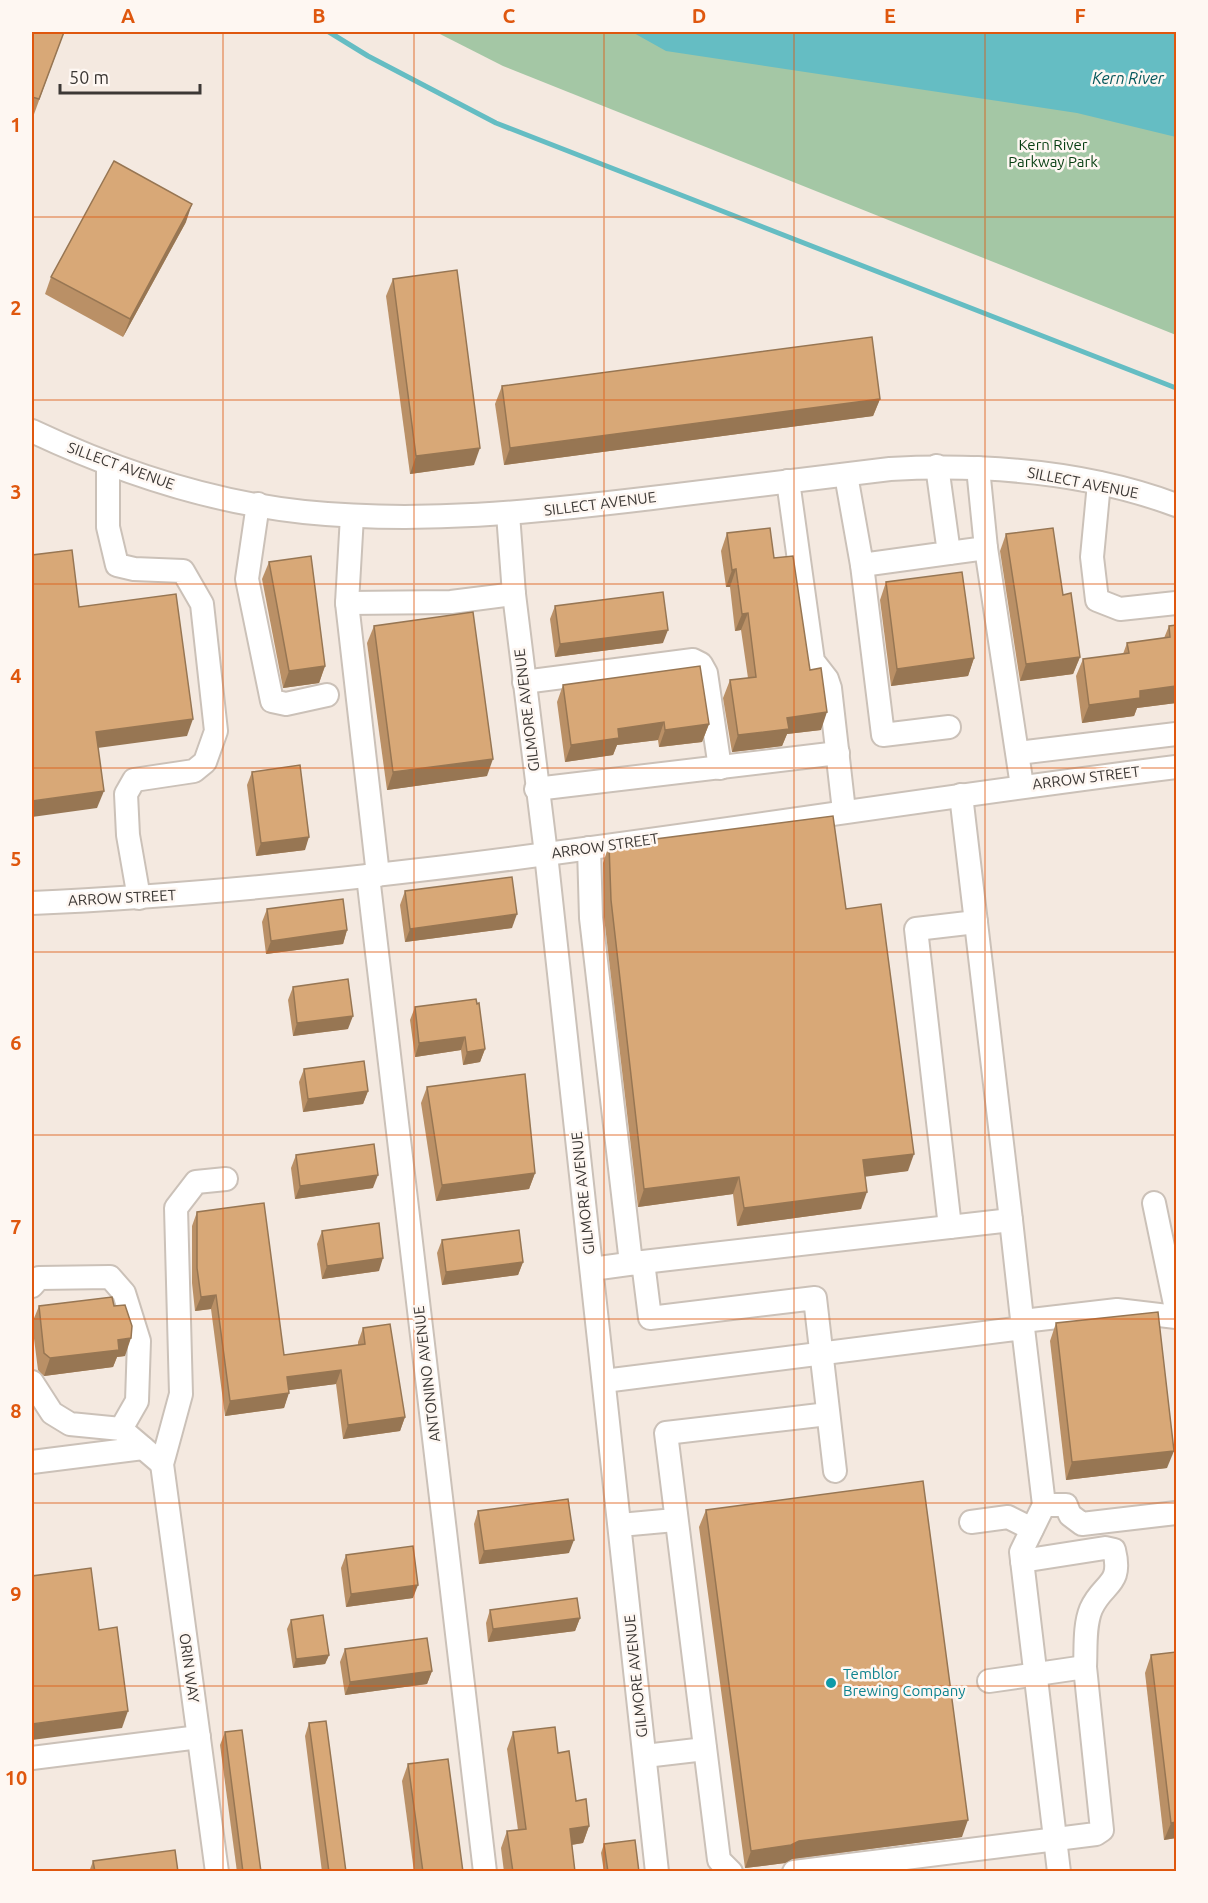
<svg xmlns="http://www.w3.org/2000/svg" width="1208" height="1903" viewBox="0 0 1208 1903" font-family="Ubuntu,sans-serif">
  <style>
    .green { fill: #a4c7a5 }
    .water { fill: #65bdc3 }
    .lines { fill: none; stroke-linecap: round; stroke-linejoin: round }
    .stream { stroke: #65bdc3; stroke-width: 5 }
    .minor-casing { stroke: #cbc1b8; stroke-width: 26 }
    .minor { stroke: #fff; stroke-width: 22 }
    .wall { fill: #ba9066 }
    .shaded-wall { fill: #977653 }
    .building { fill: #d8a877; stroke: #977653; stroke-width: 1.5 }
    .grid { fill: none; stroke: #df570e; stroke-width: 1.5; stroke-opacity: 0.55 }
    .culture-dot { fill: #0f9aa8; stroke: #fef7f2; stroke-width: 2 }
    .labels { text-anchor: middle; stroke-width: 5; stroke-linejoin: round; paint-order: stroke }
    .park-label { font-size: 15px; fill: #053d10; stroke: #fef7f2 }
    .street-label { font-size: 15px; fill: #3c3835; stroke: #fef7f2 }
    .culture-label { font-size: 15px; fill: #0d838f; stroke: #fef7f2; text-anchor: start }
    .water-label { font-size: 16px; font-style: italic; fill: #04575b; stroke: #fef7f2 }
    .neatline { fill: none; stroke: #df570e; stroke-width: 2 }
    .grid-label { font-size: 20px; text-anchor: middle; font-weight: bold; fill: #df570e }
  </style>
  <rect width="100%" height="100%" fill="#f4e9e0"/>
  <!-- green -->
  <polygon class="green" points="436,32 1176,32 1176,335 503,66"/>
  <!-- water -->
  <polygon class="water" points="632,32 1176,32 1176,137 1077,113 666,51"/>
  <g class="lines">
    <!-- stream -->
    <polyline class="stream" points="329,32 368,56 496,123 1176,388"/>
    <defs>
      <g id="minor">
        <path d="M32,431c85,40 177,71 272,81 117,12 231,0 348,-14 79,-10 158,-19 238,-29 97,-5 195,2 286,36"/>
        <polyline points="108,464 108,527 117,565 134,569 183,571 202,604 216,731 205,762 194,771 134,780 126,794 128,835 139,898"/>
        <polyline points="846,475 862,565 949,553 937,466"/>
        <polyline points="788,481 813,661 827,679 830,688 844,811"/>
        <polyline points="1099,483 1092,557 1097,600 1120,609 1176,603"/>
        <polyline points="258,504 247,579 272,701 286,704 327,695"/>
        <polyline points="508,514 514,594 546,854 657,1872"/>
        <polyline points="352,516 347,603 378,875"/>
        <polyline points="986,548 1022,786"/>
        <polyline points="949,553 986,548 978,468"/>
        <polyline points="862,565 883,735 949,727"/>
        <polyline points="347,603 451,602 514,594"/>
        <polyline points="524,682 693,660 701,664 706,673 720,768"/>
        <polyline points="1018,753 1176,734"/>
        <polyline points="536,789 838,753"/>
        <polyline points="961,795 1011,1220"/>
        <polyline points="589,848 591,918 631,1263"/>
        <polyline points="368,876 485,1872"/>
        <path d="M32,903c384,-17 763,-89 1144,-136"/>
        <polyline points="1154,1203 1176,1309"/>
        <polyline points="950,1227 916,929 976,922"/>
        <polyline points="643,1262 1011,1220 1023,1328"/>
        <polyline points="592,1269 643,1262 650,1318 815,1298 835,1471"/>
        <polyline points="32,1286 39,1278 110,1277 124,1293 139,1341 137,1401 121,1429"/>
        <polyline points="1023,1321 1117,1310 1176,1317"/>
        <polyline points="604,1381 1023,1328 1044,1505 1021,1552 1059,1872"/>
        <polyline points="32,1382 52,1413 70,1424 121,1429 162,1464"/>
        <polyline points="32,1462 143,1448"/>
        <polyline points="1044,1505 1066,1505 1070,1515 1082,1524 1176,1513"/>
        <polyline points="971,1522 1008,1517 1032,1529"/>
        <polyline points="620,1525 675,1520"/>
        <path d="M1022,1561l83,-13 9,2c9,36 -11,32 -23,59 -7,17 -5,40 -6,58"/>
        <polyline points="645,1756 705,1749"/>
        <polyline points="32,1758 199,1737"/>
        <polyline points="217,1872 162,1464 181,1394 176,1208 196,1182 226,1179"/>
        <polyline points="731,1872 719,1860 666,1433 828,1414"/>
        <polyline points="794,1872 1096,1834 1102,1830 1085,1667 989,1681"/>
      </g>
    </defs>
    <!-- minor casing -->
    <use href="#minor" class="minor-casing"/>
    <!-- minor -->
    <use href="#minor" class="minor"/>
  </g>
  <!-- wall -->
  <g class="wall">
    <polygon points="32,32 64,32 33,117 32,116"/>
    <polygon points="186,222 123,337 45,294 51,277"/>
    <polygon points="393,279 474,465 410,474 386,296"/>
    <polygon points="502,386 880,399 873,416 504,465 495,404"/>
    <polygon points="727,533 774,558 810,670 821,730 787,734 782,746 732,752 723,698 730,680 748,678 741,630 735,631 730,587 726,587 721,551"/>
    <polygon points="1006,534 1063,595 1080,657 1073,674 1020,681 1000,551"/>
    <polygon points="269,562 325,666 319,683 283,688 262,579"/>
    <polygon points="886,582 974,658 968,676 891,686 880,600"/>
    <polygon points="555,606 663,643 555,657 550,619"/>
    <polygon points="1176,625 1176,703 1137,708 1134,716 1082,723 1076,676 1083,659 1123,654 1127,643 1164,638 1169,626"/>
    <polygon points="374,626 487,776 387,790 367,643"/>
    <polygon points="563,685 709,724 702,742 659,747 658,740 617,745 613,755 565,762 557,702"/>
    <polygon points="252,772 305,850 256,856 247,785"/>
    <polygon points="609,845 846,909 908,1171 865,1176 861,1209 737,1226 733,1194 638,1207 604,917 603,863"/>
    <polygon points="405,891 512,928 405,942 400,905"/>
    <polygon points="267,909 347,930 343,944 266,954 262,922"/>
    <polygon points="293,987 348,1029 293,1036 288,1000"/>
    <polygon points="415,1007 485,1049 480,1062 463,1065 461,1050 415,1057 410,1020"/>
    <polygon points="304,1069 368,1091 363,1104 303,1112 299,1082"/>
    <polygon points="427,1087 535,1173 529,1189 436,1201 421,1103"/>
    <polygon points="296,1155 373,1188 295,1199 291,1168"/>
    <polygon points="197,1212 284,1355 358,1345 358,1342 363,1328 405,1417 400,1431 343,1439 336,1384 289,1390 284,1408 225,1416 211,1309 195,1311 192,1283 192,1226"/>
    <polygon points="322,1231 379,1271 322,1279 317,1244"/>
    <polygon points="442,1240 523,1262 518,1275 442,1285 437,1253"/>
    <polygon points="39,1306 114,1306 125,1356 117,1357 113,1367 44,1376 38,1370 32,1323"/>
    <polygon points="1056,1323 1167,1468 1066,1480 1050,1341"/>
    <polygon points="706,1510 962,1837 792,1859 785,1863 745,1868 699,1527"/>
    <polygon points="478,1511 569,1553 479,1564 474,1524"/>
    <polygon points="346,1555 413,1598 346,1607 341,1568"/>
    <polygon points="490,1610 580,1618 575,1631 488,1642 486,1623"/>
    <polygon points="291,1620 329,1655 325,1664 293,1668 287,1629"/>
    <polygon points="345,1649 432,1671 427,1684 345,1695 340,1662"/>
    <polygon points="1151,1655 1176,1838 1164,1840 1145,1673"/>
    <polygon points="309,1723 346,1872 322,1872 305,1736"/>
    <polygon points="225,1732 261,1872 237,1872 220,1745"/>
    <polygon points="513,1732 558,1753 576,1801 589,1826 583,1843 572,1845 575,1872 504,1872 501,1848 507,1831 518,1830 507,1749"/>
    <polygon points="408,1764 463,1872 414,1872 402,1781"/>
    <polygon points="604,1844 639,1872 604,1872 601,1853"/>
    <polygon points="93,1861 178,1872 89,1872"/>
  </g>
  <!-- shaded-wall -->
  <g class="shaded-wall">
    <polygon points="192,204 186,222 123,337 130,319"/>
    <polygon points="880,399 873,416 504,465 510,448"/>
    <polygon points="480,448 474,465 410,474 416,456"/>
    <polygon points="736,569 730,587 726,587 732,570"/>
    <polygon points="748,613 741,630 735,631 742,614"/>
    <polygon points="668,630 663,643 555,657 560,644"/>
    <polygon points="1080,657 1073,674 1020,681 1026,664"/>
    <polygon points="974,658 968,676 891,686 897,669"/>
    <polygon points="325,666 319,683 283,688 289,671"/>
    <polygon points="1176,686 1176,703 1137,708 1134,716 1082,723 1089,705 1140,691"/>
    <polygon points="827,712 821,730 787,734 782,746 732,752 738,735 787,718"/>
    <polygon points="193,719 187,736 90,749 96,732"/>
    <polygon points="664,722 658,740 617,745 613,755 565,762 571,745 618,729"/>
    <polygon points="709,724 702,742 659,747 665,730"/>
    <polygon points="493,759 487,776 387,790 393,772"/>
    <polygon points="104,791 97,808 32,817 32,801"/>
    <polygon points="309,837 305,850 256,856 261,843"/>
    <polygon points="517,914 512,928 405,942 410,929"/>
    <polygon points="347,930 343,944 266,954 271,941"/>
    <polygon points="353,1016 348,1029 293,1036 297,1023"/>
    <polygon points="465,1037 461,1050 415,1057 419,1043"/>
    <polygon points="485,1049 480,1062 463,1065 467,1052"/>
    <polygon points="368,1091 363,1104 303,1112 308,1099"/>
    <polygon points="914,1154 908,1171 856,1178 863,1160"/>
    <polygon points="535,1173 529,1189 436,1201 442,1185"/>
    <polygon points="378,1175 373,1188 295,1199 300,1186"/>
    <polygon points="739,1177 733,1194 638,1207 644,1189"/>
    <polygon points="867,1192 861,1209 737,1226 744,1208"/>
    <polygon points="383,1258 379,1271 322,1279 327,1266"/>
    <polygon points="523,1262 518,1275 442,1285 446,1272"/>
    <polygon points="216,1295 211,1309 195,1311 201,1297"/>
    <polygon points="131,1338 125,1356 117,1357 113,1367 44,1376 50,1358 118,1340"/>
    <polygon points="341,1370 336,1384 282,1391 287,1377"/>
    <polygon points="289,1393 284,1408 225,1416 230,1401"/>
    <polygon points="405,1417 400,1431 343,1439 348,1425"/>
    <polygon points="1174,1451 1167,1468 1066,1480 1072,1462"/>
    <polygon points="574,1540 569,1553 479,1564 484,1551"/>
    <polygon points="418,1585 413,1598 346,1607 351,1594"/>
    <polygon points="580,1618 575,1631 488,1642 493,1629"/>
    <polygon points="329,1655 325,1664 293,1668 296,1659"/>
    <polygon points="432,1671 427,1684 345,1695 350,1682"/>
    <polygon points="128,1711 122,1728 32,1740 32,1724"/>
    <polygon points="968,1820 962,1837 792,1859 785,1863 745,1868 751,1851 799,1841"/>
    <polygon points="1176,1822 1176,1838 1164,1840 1171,1823"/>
    <polygon points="589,1826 583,1843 563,1846 570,1829"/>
  </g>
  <!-- building -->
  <g class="building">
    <polygon points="32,32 64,32 39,99 32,97"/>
    <polygon points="114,161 192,204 130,319 51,277"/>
    <polygon points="457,270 480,448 416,456 393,279"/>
    <polygon points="872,337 880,399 510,448 502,386"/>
    <polygon points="770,528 774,558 793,556 810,670 821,668 827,712 787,718 789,729 738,735 730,680 756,677 748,613 742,614 736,569 732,570 727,533"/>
    <polygon points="1053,528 1063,595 1071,593 1080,657 1026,664 1006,534"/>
    <polygon points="72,550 79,607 176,594 193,719 96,732 104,791 32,801 32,555"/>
    <polygon points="311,556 325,666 289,671 269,562"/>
    <polygon points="962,572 974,658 897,669 886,582"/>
    <polygon points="663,592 668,630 560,644 555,606"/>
    <polygon points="473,612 493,759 393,772 374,626"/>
    <polygon points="1176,625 1176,686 1140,691 1140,698 1089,705 1083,659 1129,653 1127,643 1170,637 1169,626"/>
    <polygon points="700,666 709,724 665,730 664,722 618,729 619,738 571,745 563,685"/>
    <polygon points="300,765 309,837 261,843 252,772"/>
    <polygon points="833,816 846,909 881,904 914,1154 863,1160 867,1192 744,1208 739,1177 644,1189 611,900 609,845"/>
    <polygon points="512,877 517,914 410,929 405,891"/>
    <polygon points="343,899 347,930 271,941 267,909"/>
    <polygon points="348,979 353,1016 297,1023 293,987"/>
    <polygon points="476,999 477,1004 479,1003 485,1049 467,1052 465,1037 419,1043 415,1007"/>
    <polygon points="364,1061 368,1091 308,1099 304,1069"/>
    <polygon points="525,1074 535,1173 442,1185 427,1087"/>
    <polygon points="374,1144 378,1175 300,1186 296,1155"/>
    <polygon points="264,1203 284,1355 365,1344 363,1328 390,1324 405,1417 348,1425 341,1370 287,1377 289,1393 230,1401 216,1295 201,1297 197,1268 197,1212"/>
    <polygon points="379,1223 383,1258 327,1266 322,1231"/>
    <polygon points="519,1230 523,1262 446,1272 442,1240"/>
    <polygon points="112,1297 114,1306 125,1305 132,1326 131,1338 118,1340 119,1350 50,1358 44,1353 39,1306"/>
    <polygon points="1158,1312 1174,1451 1072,1462 1056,1323"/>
    <polygon points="923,1481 968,1820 799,1841 791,1845 751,1851 706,1510"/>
    <polygon points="568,1499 574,1540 484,1551 478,1511"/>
    <polygon points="413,1546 418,1585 351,1594 346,1555"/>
    <polygon points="91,1568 99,1630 117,1627 128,1711 32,1724 32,1576"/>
    <polygon points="577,1598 580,1618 493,1629 490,1610"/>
    <polygon points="323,1615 329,1655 296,1659 291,1620"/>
    <polygon points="427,1638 432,1671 350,1682 345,1649"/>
    <polygon points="1176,1652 1176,1822 1171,1823 1151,1655"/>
    <polygon points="326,1721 346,1872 329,1872 309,1723"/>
    <polygon points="555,1727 558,1753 569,1751 576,1801 586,1799 589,1826 570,1829 575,1872 513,1872 507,1831 526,1829 513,1732"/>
    <polygon points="242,1730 261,1872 243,1872 225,1732"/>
    <polygon points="448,1759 463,1872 423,1872 408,1764"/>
    <polygon points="635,1840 639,1872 608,1872 604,1844"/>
    <polygon points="175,1850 178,1872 95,1872 93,1861"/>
  </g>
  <!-- grid -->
  <path class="grid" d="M223,32v1840M414,32v1840M604,32v1840M794,32v1840M985,32v1840M32,217h1144M32,400h1144M32,584h1144M32,768h1144M32,952h1144M32,1135h1144M32,1319h1144M32,1503h1144M32,1686h1144"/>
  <!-- markers -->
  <circle class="culture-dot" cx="831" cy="1683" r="6"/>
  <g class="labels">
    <!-- park labels -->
    <g class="park-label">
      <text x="1053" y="150">Kern River<tspan x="1053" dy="17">Parkway Park</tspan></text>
    </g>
    <!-- street labels -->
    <g class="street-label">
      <text transform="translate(121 466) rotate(20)" y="5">SILLECT AVENUE</text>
      <text transform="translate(1083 483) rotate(11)" y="5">SILLECT AVENUE</text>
      <text transform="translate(600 504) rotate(-7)" y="5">SILLECT AVENUE</text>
      <text transform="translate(527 710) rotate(-97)" y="5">GILMORE AVENUE</text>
      <text transform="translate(1086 778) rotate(-7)" y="5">ARROW STREET</text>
      <text transform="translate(605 846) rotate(-8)" y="5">ARROW STREET</text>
      <text transform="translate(122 898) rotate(-3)" y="5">ARROW STREET</text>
      <text transform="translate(583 1193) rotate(-96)" y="5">GILMORE AVENUE</text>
      <text transform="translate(427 1374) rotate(-97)" y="5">ANTONINO AVENUE</text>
      <text transform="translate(189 1668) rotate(82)" y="5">ORIN WAY</text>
      <text transform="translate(636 1676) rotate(-96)" y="5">GILMORE AVENUE</text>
    </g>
    <!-- culture labels -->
    <g class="culture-label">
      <text x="843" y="1679">Temblor<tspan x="843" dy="17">Brewing Company</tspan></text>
    </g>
    <!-- water labels -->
    <g class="water-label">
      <text x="1128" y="84">Kern River</text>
    </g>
  </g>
  <!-- border -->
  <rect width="1208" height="1903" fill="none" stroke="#fef7f2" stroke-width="66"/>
  <!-- scale -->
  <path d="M60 84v9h140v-9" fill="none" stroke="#3c3835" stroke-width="3"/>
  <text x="69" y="84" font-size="18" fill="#3c3835" stroke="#fef7f2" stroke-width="4.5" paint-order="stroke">50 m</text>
  <rect x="33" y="33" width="1142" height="1837" class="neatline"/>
  <g class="grid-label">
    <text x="128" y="23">A</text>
    <text x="319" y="23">B</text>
    <text x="509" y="23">C</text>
    <text x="699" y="23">D</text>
    <text x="890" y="23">E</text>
    <text x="1080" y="23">F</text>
    <text x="16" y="132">1</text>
    <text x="16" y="315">2</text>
    <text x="16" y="499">3</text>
    <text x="16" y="683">4</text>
    <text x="16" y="866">5</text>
    <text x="16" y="1050">6</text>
    <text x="16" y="1234">7</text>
    <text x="16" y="1418">8</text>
    <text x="16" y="1601">9</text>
    <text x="16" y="1785">10</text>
  </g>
</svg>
